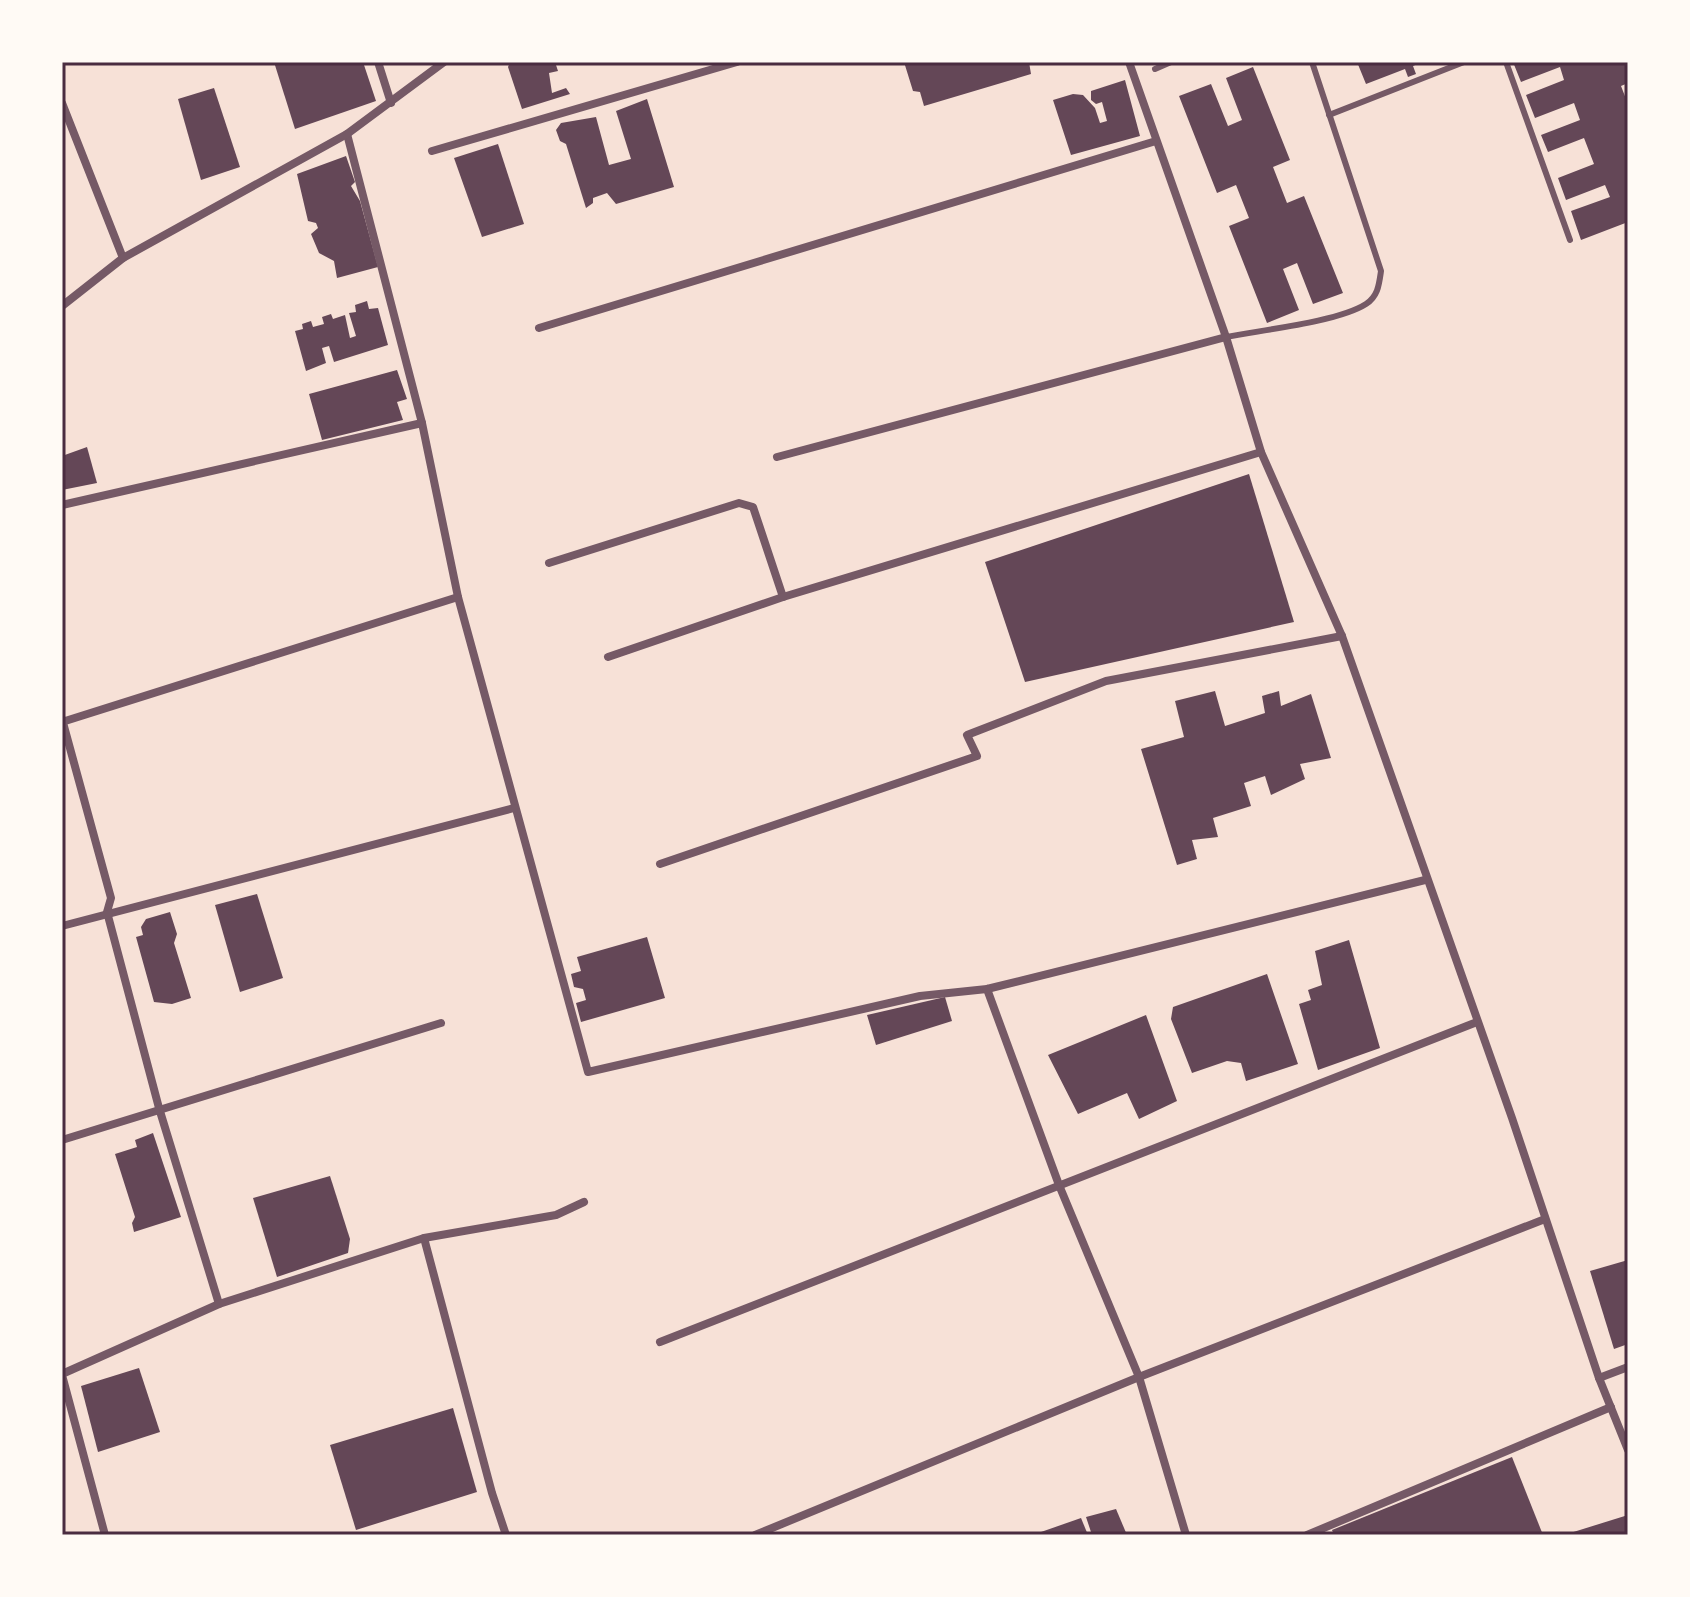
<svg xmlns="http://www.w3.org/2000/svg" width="1690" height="1597" viewBox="0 0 1690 1597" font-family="'IBM Plex Sans',sans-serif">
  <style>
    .building { fill: #644757 }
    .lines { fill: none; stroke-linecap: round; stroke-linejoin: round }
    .service { stroke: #755966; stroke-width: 6 }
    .minor { stroke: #755966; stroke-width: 8 }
    .neatline { fill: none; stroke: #4a2c40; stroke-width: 3 }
  </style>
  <rect width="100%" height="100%" fill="#f7e1d7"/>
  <!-- building -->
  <g class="building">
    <polygon points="274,62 363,62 376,101 295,129"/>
    <polygon points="510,62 555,62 558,71 549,73 552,93 566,88 570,94 522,109 508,67"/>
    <polygon points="904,62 1029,62 1031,74 924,106 920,92 913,91"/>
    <polygon points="1357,62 1422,62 1413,66 1416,74 1408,77 1405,69 1366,84"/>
    <polygon points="1513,62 1628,62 1628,83 1621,86 1628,104 1628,222 1581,240 1571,211 1610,197 1605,185 1566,200 1558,178 1594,164 1584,138 1548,152 1541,135 1580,120 1574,103 1535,118 1526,95 1564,80 1560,67 1521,82"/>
    <polygon points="1253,67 1290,160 1273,167 1287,203 1304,196 1343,293 1313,304 1297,263 1283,269 1299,310 1267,323 1229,226 1249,218 1236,185 1217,193 1179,96 1211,84 1228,126 1242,120 1226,78"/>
    <polygon points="1125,80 1140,136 1071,155 1053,100 1073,94 1083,95 1095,108 1100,123 1107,121 1102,102 1096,104 1091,100 1091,91"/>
    <polygon points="214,88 240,167 201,180 178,99"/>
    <polygon points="647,99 674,187 616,204 607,193 593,198 593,203 586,208 566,144 560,141 556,130 561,123 596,117 609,165 631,159 616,111"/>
    <polygon points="498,144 524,224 482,237 454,158"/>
    <polygon points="346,156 355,182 351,186 360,201 378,267 337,278 334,261 319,253 311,234 318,228 316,223 308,221 297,174"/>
    <polygon points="367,301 369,309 378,308 388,345 334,362 329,346 322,348 326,363 306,371 295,331 303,329 302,324 311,321 313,327 324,324 322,317 331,314 333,319 345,315 350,338 356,336 349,313 356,312 355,305"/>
    <polygon points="397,370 407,399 397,402 403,420 322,440 309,394"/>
    <polygon points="87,447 97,483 62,490 62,456"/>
    <polygon points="1249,474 1294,622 1025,682 985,562"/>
    <polygon points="1215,691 1225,726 1265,713 1262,696 1279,691 1281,706 1311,694 1331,758 1300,764 1305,779 1271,795 1265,776 1244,783 1251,806 1213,818 1218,837 1192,840 1197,859 1177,865 1141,749 1184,737 1175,701"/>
    <polygon points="257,894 283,978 240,992 215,905"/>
    <polygon points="170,912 177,934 174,943 191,998 172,1004 154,1002 136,937 143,935 141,927 146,919"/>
    <polygon points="647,937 665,998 581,1022 576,1003 586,1000 583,989 574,987 571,974 581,971 577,957"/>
    <polygon points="1349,940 1380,1048 1318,1070 1299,1004 1311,1000 1308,990 1322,985 1315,951"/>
    <polygon points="1267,974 1298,1064 1246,1081 1241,1063 1227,1061 1192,1073 1171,1019 1173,1007"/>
    <polygon points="945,997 952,1021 876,1045 867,1015"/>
    <polygon points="1146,1015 1177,1101 1139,1119 1127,1093 1078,1114 1048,1055"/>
    <polygon points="153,1133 181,1217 134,1232 132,1223 135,1217 115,1154 137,1147 135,1140"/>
    <polygon points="330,1176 350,1239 348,1253 277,1277 253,1198"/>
    <polygon points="1628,1260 1628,1344 1614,1349 1590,1271"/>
    <polygon points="139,1368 160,1432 98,1452 81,1386"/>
    <polygon points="453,1408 477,1492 356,1530 330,1445"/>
    <polygon points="1512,1457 1543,1535 1334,1535 1332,1530"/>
    <polygon points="1116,1509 1127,1535 1092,1535 1086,1517"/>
    <polygon points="1628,1515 1628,1535 1568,1535 1567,1534"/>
    <polygon points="1081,1518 1088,1535 1041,1535 1041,1532"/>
  </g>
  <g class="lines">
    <!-- service -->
    <g class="service">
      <polyline points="1506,62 1570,240"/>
      <polyline points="1155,69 1171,62"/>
      <polyline points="1329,115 1464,62"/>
      <path d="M1226,337c35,-7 112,-15 140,-33 12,-8 13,-19 15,-33l-69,-209"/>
    </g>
    <!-- minor -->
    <g class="minor">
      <polyline points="378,62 391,103"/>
      <polyline points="1129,62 1226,337 1261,452 1342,636 1512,1118 1599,1378 1628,1450"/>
      <polyline points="62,103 123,258"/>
      <polyline points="347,134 422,423 458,597 588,1072 920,996 987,989 1425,880"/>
      <polyline points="432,151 737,62"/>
      <polyline points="62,306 123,258 347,134 444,62"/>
      <polyline points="539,328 1156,141"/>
      <polyline points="777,457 1226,337"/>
      <polyline points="62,505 422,423"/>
      <polyline points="549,563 739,503 753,507 783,597"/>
      <polyline points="608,657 783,597 1261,452"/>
      <polyline points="62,719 111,898 107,912 159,1108 219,1304"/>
      <polyline points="62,722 458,597"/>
      <polyline points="660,864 977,756 967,735 1106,681 1342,636"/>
      <polyline points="62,926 514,808"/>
      <polyline points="987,989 1059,1185 1139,1377 1186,1535"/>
      <polyline points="62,1140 441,1023"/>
      <polyline points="424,1238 492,1493 506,1535"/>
      <polyline points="660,1342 1477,1022"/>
      <polyline points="62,1374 219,1304 424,1238 556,1215 584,1202"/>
      <polyline points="62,1375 105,1535"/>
      <polyline points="1599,1378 1628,1367"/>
      <polyline points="755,1535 1139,1377 1545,1219"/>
      <polyline points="1307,1535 1611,1407"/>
    </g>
  </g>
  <!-- border -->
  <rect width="1690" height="1597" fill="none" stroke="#fffaf5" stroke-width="128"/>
  <rect x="64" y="64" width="1562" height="1469" class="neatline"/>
</svg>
